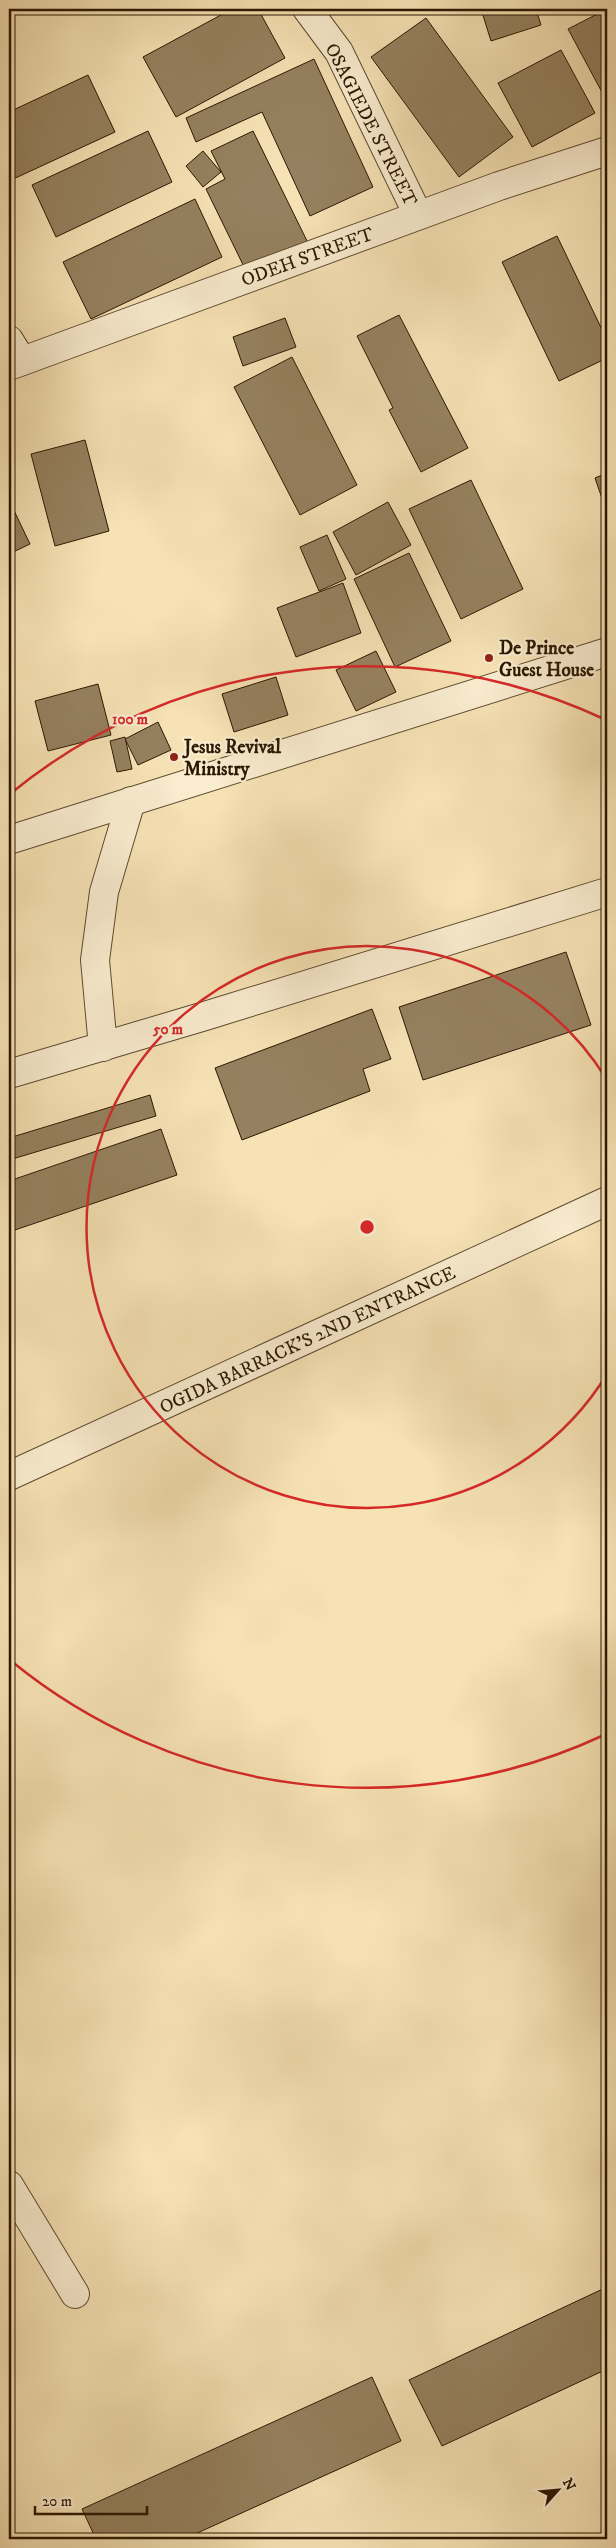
<svg xmlns="http://www.w3.org/2000/svg" width="616" height="2548" viewBox="0 0 616 2548" font-family="'IM FELL DW Pica',serif">
  <style>
    .building { fill: #95815f; stroke: #2c1701 }
    .lines { fill: none; stroke-linecap: round; stroke-linejoin: round }
    .minor-casing { stroke: #5e4a2e; stroke-width: 30 }
    .minor { stroke: #f9eccf; stroke-width: 28 }
    .ring { fill: none; stroke: #d62828; stroke-width: 2.5 }
    .poi-dot { fill: #8f2418; stroke: #f9eccf; stroke-width: 2 }
    .labels { text-anchor: middle; stroke-width: 4.5; stroke-linejoin: round; paint-order: stroke }
    .street-label { font-size: 19px; fill: #2c1701; stroke: #f9eccf }
    .poi-label { font-size: 19px; font-weight: bold; fill: #2c1701; stroke: #f9eccf; text-anchor: start }
    .centre { fill: #d62828; stroke: #f9eccf; stroke-width: 2.5 }
    .ring-label { font-size: 15px; text-anchor: middle; font-weight: bold; fill: #d62828; stroke: #f9eccf; stroke-width: 4.5; stroke-linejoin: round; paint-order: stroke }
  </style>
  <rect width="100%" height="100%" fill="#f6e2b5"/>
  <filter id="stains"><feTurbulence type="fractalNoise" baseFrequency=".004" numOctaves="4"/><feColorMatrix values="0 0 0 0 .2 0 0 0 0 .09 0 0 0 0 .02 0 0 0 .5 -.17"/></filter>
  <radialGradient id="worn" r=".72"><stop offset=".6" stop-color="#630" stop-opacity="0"/><stop offset="1" stop-color="#630" stop-opacity=".3"/></radialGradient>
  <!-- building -->
  <g class="building">
    <polygon points="232,9 258,9 285,58 176,117 143,57"/>
    <polygon points="481,9 536,9 541,25 491,41"/>
    <polygon points="607,9 607,94 604,96 568,29"/>
    <polygon points="426,18 513,137 459,177 371,57"/>
    <polygon points="561,50 595,113 532,147 498,83"/>
    <polygon points="314,59 373,187 310,216 262,112 196,142 186,118"/>
    <polygon points="88,75 115,132 9,181 9,112"/>
    <polygon points="148,131 172,182 56,237 32,185"/>
    <polygon points="253,131 310,247 249,277 206,189 225,179 211,151"/>
    <polygon points="203,151 221,172 203,187 186,166"/>
    <polygon points="195,199 222,257 91,319 63,262"/>
    <polygon points="557,236 607,340 607,358 559,381 502,262"/>
    <polygon points="399,315 468,448 421,472 389,410 393,408 357,336"/>
    <polygon points="285,318 296,347 243,366 233,337"/>
    <polygon points="292,357 357,485 300,515 234,387"/>
    <polygon points="85,440 109,531 55,546 31,454"/>
    <polygon points="607,473 607,513 595,478"/>
    <polygon points="471,480 523,589 461,619 409,509"/>
    <polygon points="9,500 30,544 9,554"/>
    <polygon points="388,502 411,545 356,575 333,532"/>
    <polygon points="327,535 346,579 319,591 300,547"/>
    <polygon points="409,553 451,641 395,667 354,579"/>
    <polygon points="343,583 361,633 296,657 277,608"/>
    <polygon points="376,651 396,692 356,711 336,670"/>
    <polygon points="276,677 288,715 234,732 222,694"/>
    <polygon points="98,684 111,735 48,751 35,701"/>
    <polygon points="158,722 171,750 138,765 125,739"/>
    <polygon points="125,737 132,769 117,772 110,741"/>
    <polygon points="566,952 591,1025 423,1080 399,1007"/>
    <polygon points="372,1009 391,1059 363,1069 370,1091 242,1140 215,1068"/>
    <polygon points="150,1095 156,1116 9,1160 9,1138"/>
    <polygon points="161,1129 177,1175 9,1232 9,1181"/>
    <polygon points="607,2287 607,2369 442,2446 409,2380"/>
    <polygon points="372,2377 401,2441 184,2539 96,2539 82,2509"/>
  </g>
  <g class="lines">
    <defs>
      <g id="minor">
        <polyline points="307,9 339,52 418,215"/>
        <polyline points="9,340 22,361"/>
        <polyline points="9,366 499,186 607,151"/>
        <polyline points="9,840 607,652"/>
        <polyline points="103,1047 95,960 104,892 131,801"/>
        <polyline points="9,1074 205,1016 607,892"/>
        <polyline points="9,1476 605,1202"/>
        <polyline points="9,2185 75,2294"/>
      </g>
    </defs>
    <!-- minor casing -->
    <use href="#minor" class="minor-casing"/>
    <!-- minor -->
    <use href="#minor" class="minor"/>
  </g>
  <!-- distance rings -->
  <g class="ring">
    <path d="M607 1374A281 281 0 1 1 607 1080"/>
    <path d="M604 1735A561 561 0 0 1 10 1660M10 794A561 561 0 0 1 604 719"/>
  </g>
  <!-- markers -->
  <g class="poi-dot">
    <circle cx="489" cy="658" r="5"/>
    <circle cx="174" cy="757" r="5"/>
  </g>
  <g class="labels">
    <!-- street labels -->
    <g class="street-label">
      <text transform="translate(372 124) rotate(63)" y="7">OSAGIEDE STREET</text>
      <text transform="translate(307 256) rotate(-20)" y="7">ODEH STREET</text>
      <text transform="translate(307 1339) rotate(-25)" y="7">OGIDA BARRACK'S 2ND ENTRANCE</text>
    </g>
    <!-- poi labels -->
    <g class="poi-label">
      <text x="499" y="654">De Prince<tspan x="499" dy="22">Guest House</tspan></text>
      <text x="184" y="753">Jesus Revival<tspan x="184" dy="22">Ministry</tspan></text>
    </g>
  </g>
  <circle cx="367" cy="1227" r="8" class="centre"/>
  <g class="ring-label">
    <text x="130" y="724">100 m</text>
    <text x="168" y="1034">50 m</text>
  </g>
  <!-- margin -->
  <rect width="616" height="2548" fill="none" stroke="#f6e2b5" stroke-width="30"/>
  <rect x="10" y="10" width="596" height="2528" fill="none" stroke="#2c1701" stroke-width="2.5"/>
  <rect x="15" y="15" width="586" height="2518" fill="none" stroke="#2c1701"/>
  <!-- north arrow -->
  <g transform="translate(558 2490) rotate(63)" stroke="#f9eccf" stroke-width="4" paint-order="stroke">
  <path d="M0-4L9 19L0 12L-9 19Z" fill="#2c1701"/>
  <text y="-8" font-size="14" font-weight="bold" text-anchor="middle" fill="#2c1701">N</text>
  </g>
  <!-- scale -->
  <path d="M35 2506v8h112v-8" fill="none" stroke="#2c1701" stroke-width="2.5"/>
  <text x="42" y="2506" font-size="15" fill="#2c1701" stroke="#f9eccf" stroke-width="4" paint-order="stroke">20 m</text>
  <rect width="100%" height="100%" filter="url(#stains)"/>
  <rect width="100%" height="100%" fill="url(#worn)"/>
</svg>
